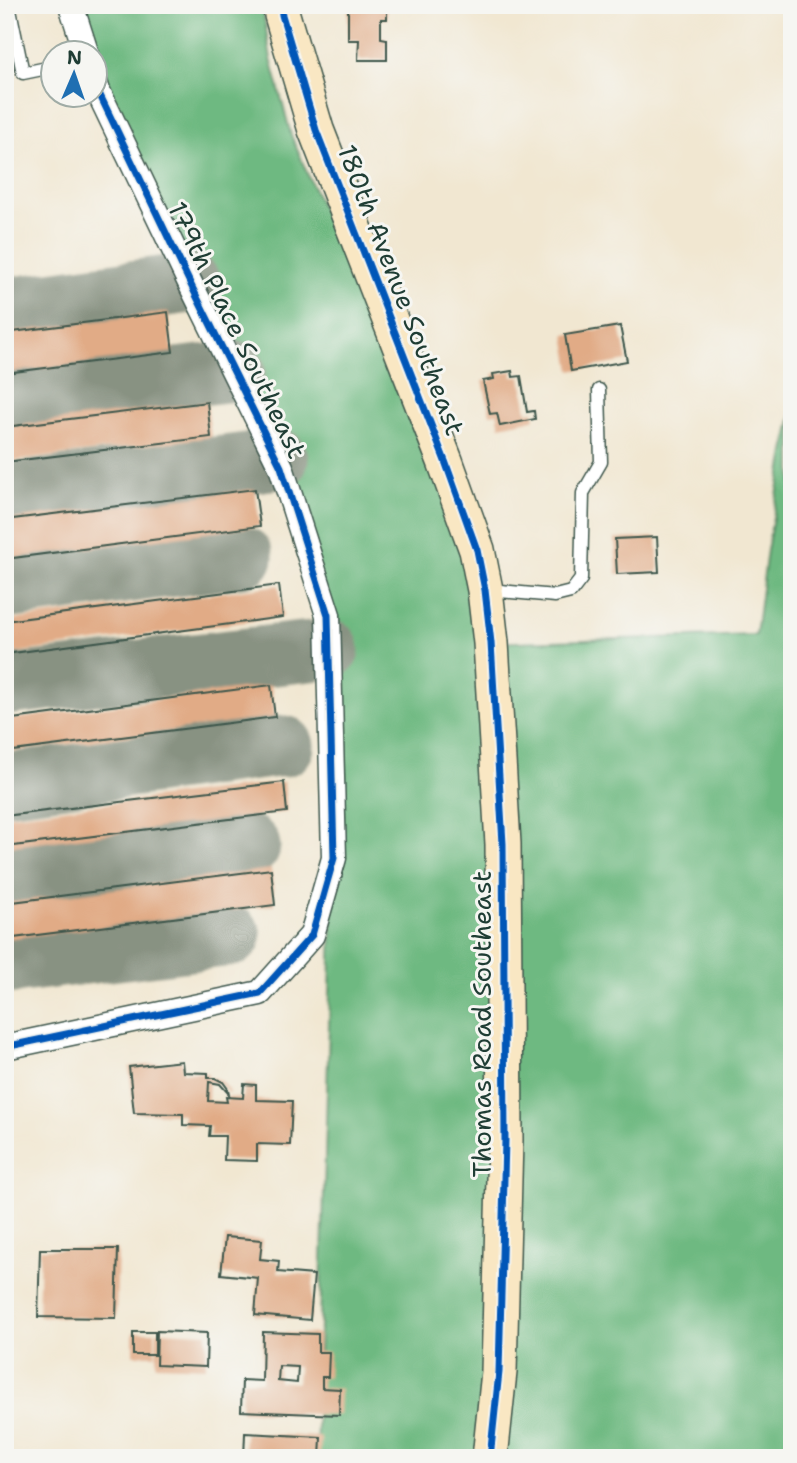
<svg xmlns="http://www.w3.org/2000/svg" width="797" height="1463" viewBox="0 0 797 1463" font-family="'Shantell Sans',sans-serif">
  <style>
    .forest { fill: #6eb981; stroke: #467b5a; stroke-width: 2 }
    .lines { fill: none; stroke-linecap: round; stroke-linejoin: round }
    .taxiway { stroke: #889282; stroke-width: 61 }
    .building { fill: #e1ab86; fill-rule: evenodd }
    .lane-casing { stroke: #3e564c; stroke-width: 15 }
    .street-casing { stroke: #3e564c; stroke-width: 27 }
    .secondary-casing { stroke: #3e564c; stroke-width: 38 }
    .lane { stroke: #fff; stroke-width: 12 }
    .street { stroke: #fff; stroke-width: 24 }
    .secondary { stroke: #f9e7c3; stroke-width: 35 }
    .cycleway-casing { stroke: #f6f6f2; stroke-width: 11 }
    .cycleway { stroke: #0057b8; stroke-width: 7 }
    .labels { text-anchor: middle; stroke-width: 6; stroke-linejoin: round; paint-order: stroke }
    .street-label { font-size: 26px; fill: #1f3d34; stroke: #f6f6f2 }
  </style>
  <rect width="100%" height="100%" fill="#f6f6f2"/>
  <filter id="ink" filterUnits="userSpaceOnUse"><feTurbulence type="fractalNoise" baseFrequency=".0143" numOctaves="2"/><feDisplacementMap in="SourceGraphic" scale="14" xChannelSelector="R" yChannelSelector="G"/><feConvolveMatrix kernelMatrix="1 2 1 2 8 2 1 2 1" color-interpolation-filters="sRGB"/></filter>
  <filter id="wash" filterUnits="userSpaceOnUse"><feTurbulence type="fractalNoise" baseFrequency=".00686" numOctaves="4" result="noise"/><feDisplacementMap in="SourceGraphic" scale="28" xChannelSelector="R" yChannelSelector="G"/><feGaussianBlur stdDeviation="1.57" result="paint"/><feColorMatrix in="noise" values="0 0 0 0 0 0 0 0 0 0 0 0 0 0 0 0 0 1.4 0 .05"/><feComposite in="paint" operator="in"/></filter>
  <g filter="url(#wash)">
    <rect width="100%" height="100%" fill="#f1e7d1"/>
    <!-- forest -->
    <polygon class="forest" points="71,5 262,5 271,59 291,135 465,547 484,643 756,635 767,550 792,414 792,1458 316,1458 334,858 328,615 278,459 95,79 94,52"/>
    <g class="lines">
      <!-- taxiway -->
      <g class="taxiway">
        <polyline points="5,308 190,283"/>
        <polyline points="5,398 235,371"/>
        <polyline points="5,494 278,459"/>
        <polyline points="5,589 243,557"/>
        <polyline points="5,685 329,649"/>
        <polyline points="5,784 284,746"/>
        <polyline points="5,876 250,846"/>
        <polyline points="5,964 231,936"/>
      </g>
    </g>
    <g id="blocks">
      <!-- building -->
      <g class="building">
        <polygon points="348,5 387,5 387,19 381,19 381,38 387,39 387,60 358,60 359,40 348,40"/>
        <polygon points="168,312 173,352 5,373 5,333"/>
        <polygon points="620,326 627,361 571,371 565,335"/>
        <polygon points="512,371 513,377 521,376 527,412 534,411 535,419 500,426 497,413 490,414 483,381 494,379 493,374"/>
        <polygon points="207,402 211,437 5,462 5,427"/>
        <polygon points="255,489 260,526 5,559 5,520"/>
        <polygon points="657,537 659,572 617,574 615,539"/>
        <polygon points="279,585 283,617 5,654 5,621"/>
        <polygon points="271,685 275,717 5,752 5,720"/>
        <polygon points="284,782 287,812 5,847 5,816"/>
        <polygon points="271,869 275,905 5,939 5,903"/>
        <polygon points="182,1061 183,1072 208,1073 208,1078 215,1078 223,1082 228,1089 229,1094 220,1084 209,1082 208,1101 227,1102 226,1097 243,1098 244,1084 256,1085 256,1100 292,1101 290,1145 257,1144 257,1161 224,1160 225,1136 209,1136 210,1126 183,1125 183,1114 134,1113 129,1067"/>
        <polygon points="225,1237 262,1240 260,1259 279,1261 278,1272 314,1275 310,1320 255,1315 258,1278 221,1274"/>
        <polygon points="40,1249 118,1249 116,1318 38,1317"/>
        <polygon points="157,1331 207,1333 206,1367 156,1365"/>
        <rect x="133" y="1332" width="22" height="23"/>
        <path d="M263,1332l55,2v18h11l-1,25h-6v11l18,1 -1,26 -98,-4 1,-31 20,1zM279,1366l19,1 -1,16 -19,-2z"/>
        <polygon points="245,1433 321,1437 320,1458 244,1458"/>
      </g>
    </g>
  </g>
  <g filter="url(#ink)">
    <use href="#blocks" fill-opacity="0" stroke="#3e564c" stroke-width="2"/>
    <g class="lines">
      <defs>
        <g id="lane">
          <polyline points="9,5 23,73 52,67"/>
          <polyline points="489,590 555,596 571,592 581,579 583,493 601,462 599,390"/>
        </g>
        <g id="street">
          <polyline points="71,5 86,52"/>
          <polyline points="5,1047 260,993 312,935 334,858 328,615 281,467 190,283 98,91 94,79"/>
        </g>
        <polyline id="secondary" points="281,5 282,15 316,130 445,461 477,550 485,590 491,643 503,844 505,1140 499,1372 490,1458"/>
      </defs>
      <!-- lane casing -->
      <use href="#lane" class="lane-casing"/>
      <!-- street casing -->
      <use href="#street" class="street-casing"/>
      <!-- secondary casing -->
      <use href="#secondary" class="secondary-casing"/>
      <!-- lane -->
      <use href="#lane" class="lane"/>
      <!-- street -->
      <use href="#street" class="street"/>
      <!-- secondary -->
      <use href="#secondary" class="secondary"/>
      <defs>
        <g id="cycleway">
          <polyline points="281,5 282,15 316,130 445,461 477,550 485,590 491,643 503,844 505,1140 499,1372 490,1458"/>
          <polyline points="5,1047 260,993 312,935 334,858 328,615 281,467 190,283 98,91 94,79"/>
        </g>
      </defs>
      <!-- cycleway casing -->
      <use href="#cycleway" class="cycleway-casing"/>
      <!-- cycleway -->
      <use href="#cycleway" class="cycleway"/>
    </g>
  </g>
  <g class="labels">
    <!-- street labels -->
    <g class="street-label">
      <text transform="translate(401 290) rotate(69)" y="9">180th Avenue Southeast</text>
      <text transform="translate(237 330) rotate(64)" y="9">179th Place Southeast</text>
      <text transform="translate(482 1024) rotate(-90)" y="9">Thomas Road Southeast</text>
    </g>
  </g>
  <!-- margin -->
  <rect width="797" height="1463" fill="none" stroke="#f6f6f2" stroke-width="28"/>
  <!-- north arrow -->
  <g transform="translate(74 74) rotate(2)"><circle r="33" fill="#f6f6f2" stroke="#a0aca6" stroke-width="2"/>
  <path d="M0-5L12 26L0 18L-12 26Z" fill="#1f6fb2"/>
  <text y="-10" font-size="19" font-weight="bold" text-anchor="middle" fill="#1f3d34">N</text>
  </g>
</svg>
